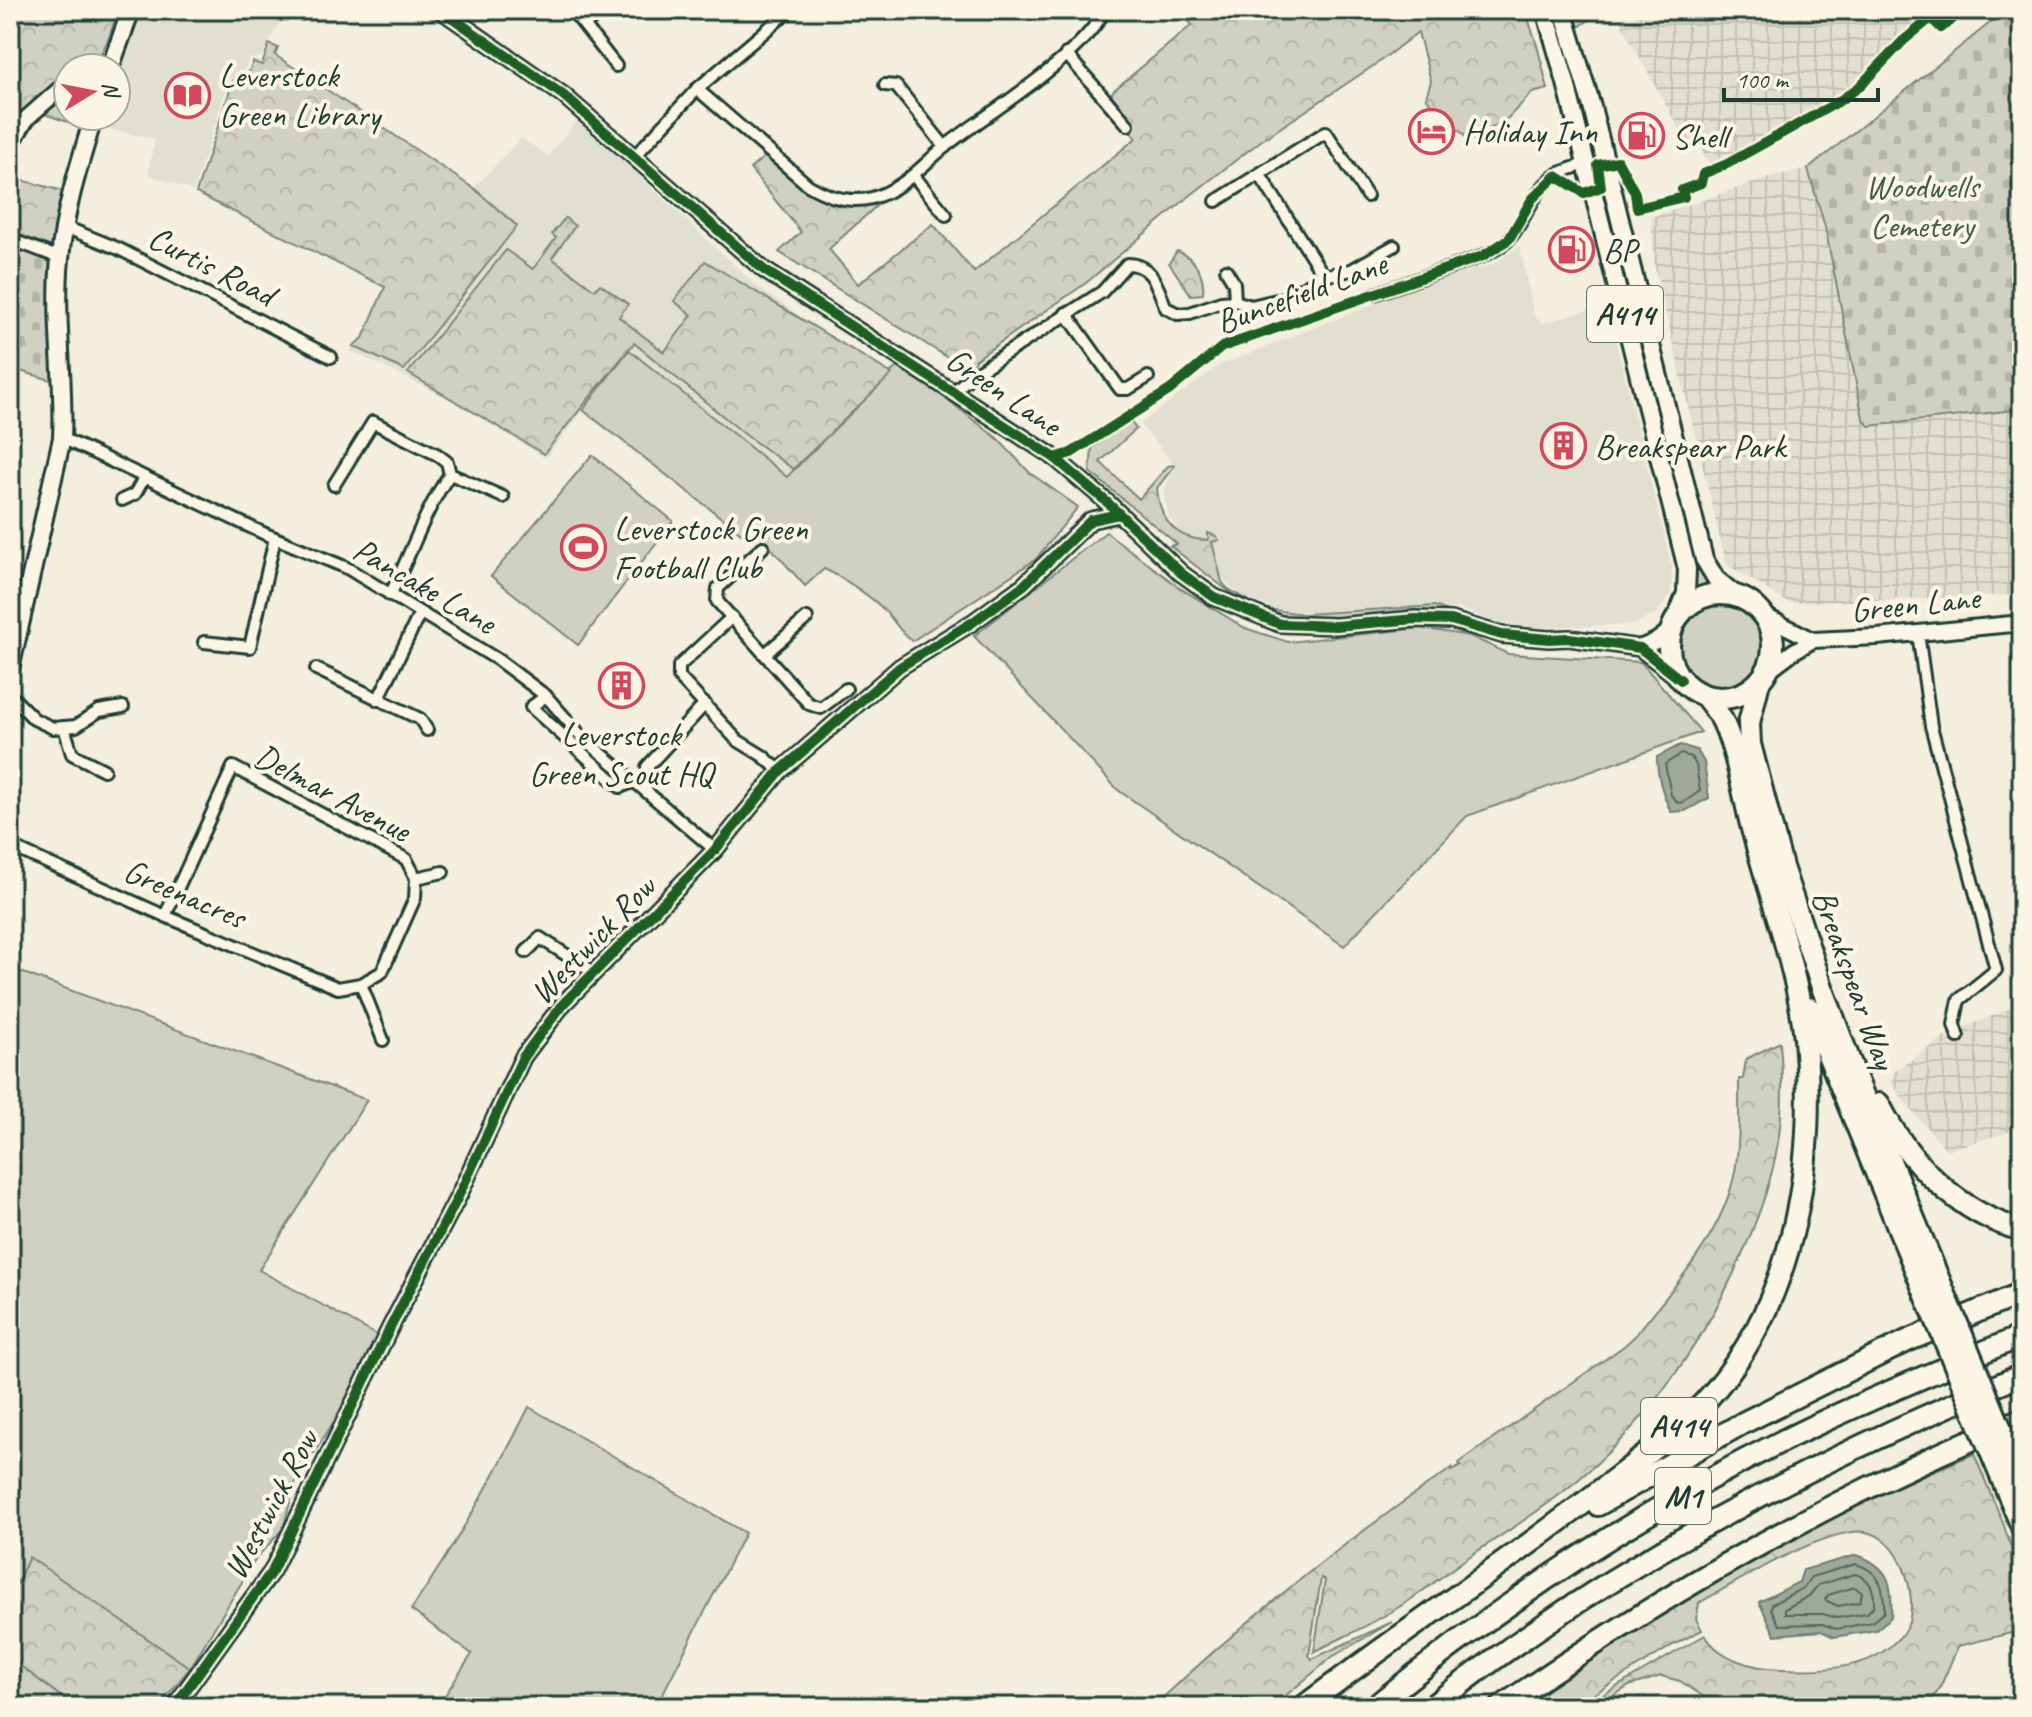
<svg xmlns="http://www.w3.org/2000/svg" width="2032" height="1717" viewBox="0 0 2032 1717" font-family="Caveat,sans-serif">
  <style>
    .built { fill: #e1dfd0 }
    .industrial { fill: url(#industrial-grid) }
    .green { fill: #d0d1c2; stroke: #78877b; stroke-width: 2 }
    .forest { fill: url(#forest-crowns); stroke: #78877b; stroke-width: 2 }
    .cemetery { fill: url(#cemetery-stones); stroke: #78877b; stroke-width: 2 }
    .water { fill: #a0a89b; stroke: #6c7d72; stroke-width: 2 }
    .lines { fill: none; stroke-linecap: round; stroke-linejoin: round }
    .shore { stroke: #53685d; stroke-width: 2 }
    .street-casing { stroke: #1f3d34; stroke-width: 16 }
    .secondary-casing { stroke: #1f3d34; stroke-width: 20 }
    .primary-casing { stroke: #1f3d34; stroke-width: 22 }
    .highway-casing { stroke: #1f3d34; stroke-width: 26 }
    .street { stroke: #fcf5e5; stroke-width: 10 }
    .secondary { stroke: #fcf5e5; stroke-width: 14 }
    .primary { stroke: #fcf5e5; stroke-width: 16 }
    .highway { stroke: #fcf5e5; stroke-width: 20 }
    .highway-bridge-casing { stroke: #1f3d34; stroke-width: 26; stroke-linecap: butt }
    .highway-bridge { stroke: #fcf5e5; stroke-width: 20 }
    .cycleway-casing { stroke: #fcf5e5; stroke-width: 15 }
    .cycleway { stroke: #1b5e20; stroke-width: 10 }
    .labels { text-anchor: middle; stroke-width: 8; stroke-linejoin: round; paint-order: stroke }
    .shield { fill: #fcf5e5; stroke: #617469; stroke-width: 2 }
    .shield-label { font-size: 32px; font-weight: bold; fill: #1f3d34 }
    .poi-label { font-size: 34px; fill: #1f3d34; stroke: #fcf5e5; text-anchor: start }
    .park-label { font-size: 34px; fill: #425b50; stroke: #fcf5e5 }
    .street-label { font-size: 34px; fill: #1f3d34; stroke: #fcf5e5 }
  </style>
  <defs>
    <pattern id="industrial-grid" width="8" height="8" patternUnits="userSpaceOnUse" patternTransform="scale(2)"><rect width="8" height="8" fill="#e1dfd0"/><path d="M0 4h8M4 0v8" fill="none" stroke="#c1c0b3"/></pattern>
    <pattern id="forest-crowns" width="20" height="18" patternUnits="userSpaceOnUse" patternTransform="scale(2)"><rect width="20" height="18" fill="#d0d1c2"/><path d="M2 6a3 3 0 1 1 6 0M12 15a3 3 0 1 1 6 0" fill="none" stroke="#b2b4a7"/></pattern>
    <pattern id="cemetery-stones" width="16" height="16" patternUnits="userSpaceOnUse" patternTransform="scale(2)"><rect width="16" height="16" fill="#d0d1c2"/><path d="M2 7V4a2 2 0 0 1 4 0v3zM10 15v-3a2 2 0 0 1 4 0v3z" fill="#b2b4a7"/></pattern>
  </defs>
  <rect width="100%" height="100%" fill="#f3eede"/>
  <filter id="ink" filterUnits="userSpaceOnUse"><feTurbulence type="fractalNoise" baseFrequency=".0125" numOctaves="2"/><feDisplacementMap in="SourceGraphic" scale="16" xChannelSelector="R" yChannelSelector="G"/><feConvolveMatrix kernelMatrix="1 2 1 2 8 2 1 2 1" color-interpolation-filters="sRGB"/></filter>
  <g filter="url(#ink)">
    <!-- built -->
    <g class="built">
      <polygon points="139,10 286,10 261,57 249,59 242,74 230,78 193,191 148,174 155,139 98,127 102,116 116,116 116,76"/>
      <polygon points="578,119 760,289 842,344 891,372 787,477 630,350 546,458 448,398 351,351 353,346 405,370 517,226 474,188 521,138 548,156"/>
      <polygon points="1520,246 1534,316 1542,323 1607,305 1672,568 1671,592 1657,613 1633,625 1532,627 1490,621 1460,608 1327,614 1276,609 1245,598 1210,569 1169,518 1164,493 1175,465 1140,424 1220,365 1438,279 1492,265"/>
    </g>
    <!-- industrial -->
    <g class="industrial">
      <polygon points="1645,10 1934,10 1894,39 1853,89 1711,167 1699,144 1690,149 1622,25"/>
      <polygon points="1808,169 1825,227 1870,426 2016,410 2017,418 2022,417 2022,595 1789,603 1726,564 1655,268 1651,217 1777,175"/>
      <polygon points="2015,1006 2022,1034 2022,1128 1947,1150 1916,1116 1891,1083 1894,1072 1949,1034"/>
    </g>
    <!-- green -->
    <g class="green">
      <polygon points="1549,10 1557,10 1598,158 1591,159"/>
      <polygon points="1606,194 1697,549 1690,551 1601,195"/>
      <path d="M629,350l158,127 104,-105 10,-8 96,74 33,35 48,34 -42,52 -124,82c-11,-8 -16,-18 -25,-28 -13,-15 -45,-36 -63,-44l-19,17 -56,-63 -8,10 -158,-123z"/>
      <polygon points="592,455 673,521 578,645 491,576"/>
      <polygon points="1106,532 1180,588 1245,628 1288,642 1421,628 1470,636 1508,654 1641,662 1701,732 1467,816 1344,946 1118,790 974,636"/>
      <polygon points="1698,553 1704,573 1715,590 1695,596 1694,568 1691,555"/>
      <circle cx="1723" cy="647" r="42"/>
      <polygon points="10,968 367,1100 259,1270 380,1337 370,1364 314,1453 304,1450 283,1529 257,1557 190,1668 29,1558 10,1599"/>
      <path d="M529,1407l216,126 -89,174h-211l-5,-4 32,-49 -61,-44c44,-65 83,-132 118,-203z"/>
      <polygon points="10,1658 75,1707 10,1707"/>
    </g>
    <!-- forest -->
    <g class="forest">
      <path d="M10,10h108c-9,28 -14,58 -50,58v8l-32,21 -26,32z"/>
      <polygon points="1179,10 1525,10 1537,45 1548,89 1532,93 1508,118 1469,142 1461,132 1441,118 1426,97 1431,81 1418,32 1379,62 1262,140 1187,198 1086,283 975,360 971,372 779,252 801,232 750,169 770,152 808,185 847,200 895,189 829,249 858,284 933,224 974,272 1136,138 1107,103 1113,91 1192,25"/>
      <polygon points="1573,10 1603,10 1579,27"/>
      <polygon points="269,44 278,48 275,55 476,190 517,226 404,370 353,346 363,338 385,287 196,193 234,78 245,82 253,62 262,65"/>
      <polygon points="68,97 68,116 87,116 54,248 10,231 10,177 63,191 80,126 44,114"/>
      <polygon points="565,218 575,226 552,258 595,290 600,284 628,304 619,317 664,352 692,315 674,301 705,261 892,374 793,469 747,436 634,343 544,454 408,373 506,250 533,269 556,238 552,234"/>
      <path d="M1177,251c19,7 28,24 26,43l-12,1 -22,-32z"/>
      <path d="M1130,421l6,8 -36,33 39,37 29,-33 7,-1 -18,23c2,31 18,52 51,52v-7l8,3 3,4 -7,2 10,40 5,6 33,20 44,6 131,-8 24,10 -134,9 -68,-12 -87,-67 7,-2 -87,-72 2,-24z"/>
      <path d="M1780,1042c8,89 -6,142 -42,222 -40,88 -99,169 -175,228 -29,23 -60,42 -90,62 -25,17 -48,37 -74,53 -26,17 -57,30 -85,45l11,-72 -4,-2 -12,77 3,4 80,-37 -60,35 -60,50h-119c93,-88 193,-167 299,-239l-1,3 10,-5 -2,-3 165,-117 12,-11c39,-50 86,-99 99,-163 5,-30 4,-62 4,-93h4l3,-20z"/>
      <path d="M1974,1454l29,69 19,56v71l-11,-17 -53,13 -19,44 -14,17h-206l-39,-26 -19,-5 -32,10 -33,21h-14l123,-72c15,25 49,33 75,34 31,1 73,2 101,-16 10,-6 25,-20 28,-31 8,-30 -8,-84 -43,-90 -38,-6 -132,51 -167,71l-3,16 6,11 -29,15 -100,62h-52c43,-31 85,-63 131,-90 103,-62 210,-118 322,-163z"/>
      <polygon points="29,1557 190,1668 158,1707 75,1707 10,1658 10,1599"/>
    </g>
    <!-- cemetery -->
    <g class="cemetery">
      <polygon points="2006,10 2022,10 2022,417 2017,418 2015,410 1869,426 1863,418 1825,227 1808,169"/>
      <polygon points="10,242 55,260 54,381 10,368"/>
    </g>
    <!-- water -->
    <g class="water">
      <path d="M1680,745l17,5 7,12 5,36 -24,13 -14,1c-9,-18 -14,-35 -14,-55z"/>
      <path d="M1857,1555c33,12 36,29 34,62l-15,13 -42,7 -13,-6 -46,4 -16,-33 40,-20 4,-12z"/>
    </g>
    <g class="lines">
      <!-- shore -->
      <g class="shore">
        <polygon points="1681,754 1691,757 1696,765 1700,791 1684,802 1678,803 1671,795 1665,764"/>
        <path d="M1856,1564c24,7 29,24 28,48l-12,10 -36,7 -14,-5 -43,1 -8,-16 1,-5 31,-16 8,-11z"/>
        <path d="M1855,1574c16,4 20,17 19,32l-7,7 -30,5 -14,-4h-38v-5l24,-13 9,-11z"/>
        <polygon points="1855,1587 1862,1593 1860,1602 1838,1606 1825,1600 1828,1595"/>
      </g>
      <defs>
        <g id="street">
          <polyline points="572,10 616,66"/>
          <polyline points="585,25 602,10"/>
          <polyline points="1066,54 1128,125"/>
          <polyline points="885,85 896,86 945,147"/>
          <path d="M697,89l111,96c20,12 41,19 64,13 32,-9 50,-33 75,-53 45,-35 132,-86 158,-135"/>
          <polyline points="633,158 697,89 790,10"/>
          <polyline points="1260,175 1324,276"/>
          <polyline points="914,176 946,215"/>
          <polyline points="1216,201 1326,132 1367,196"/>
          <polyline points="65,227 119,249 331,357"/>
          <polyline points="10,239 60,258"/>
          <polyline points="1226,270 1234,283 1235,301"/>
          <path d="M1375,294l108,-38c9,-5 21,-10 27,-18 17,-21 23,-47 46,-63 9,-5 21,-8 31,-12"/>
          <polyline points="1066,313 1120,389 1128,389 1148,377"/>
          <path d="M954,391l20,-17 128,-82 25,-28c26,0 30,23 39,44l12,6 12,-1 31,-11 14,-1 16,5 30,-7 43,-23 27,-6 43,-24"/>
          <polyline points="62,438 263,533 347,568 498,660 546,696 582,737 715,850"/>
          <polyline points="334,485 373,422 438,455 447,462 450,474 503,497"/>
          <polyline points="122,500 135,494 144,478"/>
          <polyline points="763,547 718,588 717,601 809,704 821,708 846,689"/>
          <path d="M390,595c21,-40 34,-84 60,-121"/>
          <polyline points="732,617 679,666 679,677 737,740 763,756 780,771"/>
          <polyline points="1918,633 1931,726 1996,970 1959,1000 1954,1025 1958,1037"/>
          <polyline points="204,642 250,647 275,538"/>
          <polyline points="765,654 807,618"/>
          <polyline points="316,669 420,719 427,730"/>
          <polyline points="10,695 34,719 53,728 76,726 99,711 123,707"/>
          <polyline points="546,696 531,707 620,787 633,782"/>
          <polyline points="378,700 420,613"/>
          <polyline points="64,727 72,754 104,770"/>
          <polyline points="647,767 705,704"/>
          <polyline points="10,846 165,916 338,988 361,984 382,972 415,898 416,878 406,859 233,767 165,916"/>
          <polyline points="416,878 443,872"/>
          <polyline points="526,952 540,938 593,972"/>
          <polyline points="361,984 383,1040"/>
        </g>
        <g id="secondary">
          <polyline points="441,10 563,95 764,270 1055,458 1108,503 1181,573 1214,597 1280,624 1336,626 1415,619 1451,620 1502,635 1549,639 1569,638 1640,648 1681,680"/>
          <polyline points="88,68 101,63 112,64"/>
          <polyline points="10,146 27,118 68,82"/>
          <polyline points="1763,615 1813,640"/>
          <polyline points="1640,648 1656,641 1672,629"/>
          <polyline points="1766,672 1794,651 1813,640 1877,637 2022,623"/>
          <polyline points="174,1707 272,1571 390,1328 458,1197 523,1057 563,1004 715,850 780,771 900,667 973,622 1024,585 1091,520 1119,514"/>
        </g>
        <g id="primary">
          <polyline points="1545,10 1566,83 1687,569 1686,593 1676,619"/>
          <polyline points="1563,10 1592,107 1704,559 1716,579 1738,597"/>
          <polyline points="110,68 131,10"/>
          <path d="M10,669l52,-231c3,-60 -8,-119 -2,-179 4,-48 20,-97 34,-143"/>
        </g>
        <g id="highway">
          <circle cx="1721" cy="646" r="52"/>
          <polyline points="1759,682 1749,723 1750,744 1782,867 1822,987 1856,1078 1942,1287"/>
          <polyline points="1809,1008 1925,1293"/>
          <path d="M1879,1104c28,57 80,110 143,126"/>
          <polyline points="2011,1453 2022,1479"/>
          <polyline points="1995,1462 2022,1527"/>
          <polyline points="1598,1505 1743,1423 1907,1341 2022,1293"/>
          <path d="M1303,1707c97,-74 199,-140 295,-215 41,-32 85,-63 118,-103 80,-95 100,-230 89,-351 -4,-37 -14,-74 -24,-110 -10,-34 -21,-69 -30,-103 -8,-33 -14,-72 -28,-103 -4,-9 -12,-18 -18,-26"/>
          <path d="M1374,1707c133,-108 280,-205 435,-279 70,-33 142,-63 213,-92"/>
          <path d="M1431,1707c179,-141 381,-246 591,-332"/>
          <path d="M1501,1707c164,-114 336,-214 521,-288"/>
        </g>
      </defs>
      <!-- street casing -->
      <use href="#street" class="street-casing"/>
      <!-- secondary casing -->
      <use href="#secondary" class="secondary-casing"/>
      <!-- primary casing -->
      <use href="#primary" class="primary-casing"/>
      <!-- highway casing -->
      <use href="#highway" class="highway-casing"/>
      <!-- street -->
      <use href="#street" class="street"/>
      <!-- secondary -->
      <use href="#secondary" class="secondary"/>
      <!-- primary -->
      <use href="#primary" class="primary"/>
      <!-- highway -->
      <use href="#highway" class="highway"/>
      <defs>
        <g id="highway-bridge">
          <polyline points="1942,1287 2011,1453"/>
          <polyline points="1925,1293 1995,1462"/>
        </g>
      </defs>
      <!-- highway-bridge casing -->
      <use href="#highway-bridge" class="highway-bridge-casing"/>
      <!-- highway-bridge -->
      <use href="#highway-bridge" class="highway-bridge"/>
      <defs>
        <g id="cycleway">
          <polyline points="441,10 563,95 764,270 1055,458 1108,503 1181,573 1214,597 1280,624 1336,626 1415,619 1451,620 1502,635 1549,639 1569,638 1640,648 1681,680"/>
          <polyline points="1055,458 1071,453 1170,390 1222,347 1483,256 1509,239 1532,199 1556,176 1584,193 1601,187 1598,165 1618,161 1635,193 1637,208 1684,197 1682,190 1701,183 1703,174 1727,164 1838,102 1859,87 1903,41 1931,18 1941,28 1964,10"/>
          <polyline points="174,1707 272,1571 390,1328 458,1197 523,1057 563,1004 715,850 780,771 900,667 973,622 1024,585 1091,520 1119,514"/>
        </g>
      </defs>
      <!-- cycleway casing -->
      <use href="#cycleway" class="cycleway-casing"/>
      <!-- cycleway -->
      <use href="#cycleway" class="cycleway"/>
    </g>
  </g>
  <!-- icons -->
  <defs>
    <symbol id="library-ring" viewBox="-11 -11 22 22"><circle r="9.5" fill="#fcf5e5" stroke="#d1495b" stroke-width="1.5"/><path d="M-6-4Q-3-5.5-.7-3.5V5Q-3 3-6 4ZM6-4Q3-5.5 .7-3.5V5Q3 3 6 4Z" fill="#d1495b"/></symbol>
    <symbol id="hotel-ring" viewBox="-11 -11 22 22"><circle r="9.5" fill="#fcf5e5" stroke="#d1495b" stroke-width="1.5"/><path d="M-6-4.5h1.5V1H6V5H4.5V3h-9V5H-6ZM-4 0a1.8 1.8 0 1 1 3.6 0ZM.5 0V-2.5h3Q6-2.5 6 0Z" fill="#d1495b"/></symbol>
    <symbol id="fuel-ring" viewBox="-11 -11 22 22"><circle r="9.5" fill="#fcf5e5" stroke="#d1495b" stroke-width="1.5"/><path d="M-5.5-6h7V0h2V4h1.3V-2.5L3-4.5l.8-.8L6-3V5H2.5V1h-1V6h-7ZM-4.2-4.7v3.2H.2V-4.7Z" fill="#d1495b"/></symbol>
    <symbol id="building-ring" viewBox="-11 -11 22 22"><circle r="9.5" fill="#fcf5e5" stroke="#d1495b" stroke-width="1.5"/><path d="M-4-6H4V6H1V3H-1V6H-4ZM-2.5-4.3h1.7v1.8h-1.7ZM.8-4.3h1.7v1.8H.8ZM-2.5-1h1.7V.8h-1.7ZM.8-1h1.7V.8H.8Z" fill="#d1495b"/></symbol>
    <symbol id="stadium-ring" viewBox="-11 -11 22 22"><circle r="9.5" fill="#fcf5e5" stroke="#d1495b" stroke-width="1.5"/><path d="M0-5a6.5 5 0 1 0 0 10a6.5 5 0 1 0 0-10ZM-3.5-1.8h7v3.6h-7Z" fill="#d1495b"/></symbol>
  </defs>
  <g fill-rule="evenodd">
    <use href="#library-ring" x="162" y="70" width="51" height="51"/>
    <use href="#hotel-ring" x="1406" y="106" width="51" height="51"/>
    <use href="#fuel-ring" x="1616" y="110" width="51" height="51"/>
    <use href="#fuel-ring" x="1546" y="224" width="51" height="51"/>
    <use href="#building-ring" x="1538" y="420" width="51" height="51"/>
    <use href="#stadium-ring" x="558" y="522" width="51" height="51"/>
    <use href="#building-ring" x="596" y="660" width="51" height="51"/>
  </g>
  <g class="labels">
    <!-- shield labels -->
    <g class="shield">
      <rect x="1587" y="286" width="76" height="56" rx="6"/>
      <rect x="1641" y="1398" width="76" height="56" rx="6"/>
      <rect x="1655" y="1468" width="56" height="56" rx="6"/>
    </g>
    <g class="shield-label">
      <text x="1625" y="325">A414</text>
      <text x="1679" y="1437">A414</text>
      <text x="1683" y="1507">M1</text>
    </g>
    <!-- poi labels -->
    <g class="poi-label">
      <text x="219" y="87">Leverstock<tspan x="219" dy="39">Green Library</tspan></text>
      <text x="1463" y="143">Holiday Inn</text>
      <text x="1672" y="148">Shell</text>
      <text x="1603" y="262">BP</text>
      <text x="1595" y="458">Breakspear Park</text>
      <text x="614" y="540">Leverstock Green<tspan x="614" dy="39">Football Club</tspan></text>
      <text x="621" y="746" text-anchor="middle">Leverstock<tspan x="621" dy="39">Green Scout HQ</tspan></text>
    </g>
    <!-- park labels -->
    <g class="park-label">
      <text x="1922" y="198">Woodwells<tspan x="1922" dy="39">Cemetery</tspan></text>
    </g>
    <!-- street labels -->
    <g class="street-label">
      <text transform="translate(212 265) rotate(27)" y="12">Curtis Road</text>
      <text transform="translate(1301 292) rotate(-20)" y="12">Buncefield Lane</text>
      <text transform="translate(1004 391) rotate(34)" y="12">Green Lane</text>
      <text transform="translate(425 585) rotate(30)" y="12">Pancake Lane</text>
      <text transform="translate(1915 603) rotate(-6)" y="12">Green Lane</text>
      <text transform="translate(333 792) rotate(28)" y="12">Delmar Avenue</text>
      <text transform="translate(185 893) rotate(23)" y="12">Greenacres</text>
      <text transform="translate(592 939) rotate(-46)" y="12">Westwick Row</text>
      <text transform="translate(1855 979) rotate(70)" y="12">Breakspear Way</text>
      <text transform="translate(270 1504) rotate(-62)" y="12">Westwick Row</text>
    </g>
  </g>
  <!-- margin -->
  <rect width="2032" height="1717" fill="none" stroke="#fcf5e5" stroke-width="40"/>
  <rect x="20" y="20" width="1992" height="1677" fill="none" stroke="#1f3d34" stroke-width="3" filter="url(#ink)"/>
  <!-- north arrow -->
  <g transform="translate(92 92) rotate(80)"><circle r="38" fill="#fcf5e5" stroke="#a4ab9e" stroke-width="2"/>
  <path d="M0-6L14 30L0 20L-14 30Z" fill="#d1495b"/>
  <text y="-12" font-size="22" font-weight="bold" text-anchor="middle" fill="#1f3d34">N</text>
  </g>
  <!-- scale -->
  <path d="M1724 88v12h154v-12" fill="none" stroke="#1f3d34" stroke-width="4"/>
  <text x="1736" y="88" font-size="24" fill="#1f3d34" stroke="#fcf5e5" stroke-width="6" paint-order="stroke">100 m</text>
</svg>
